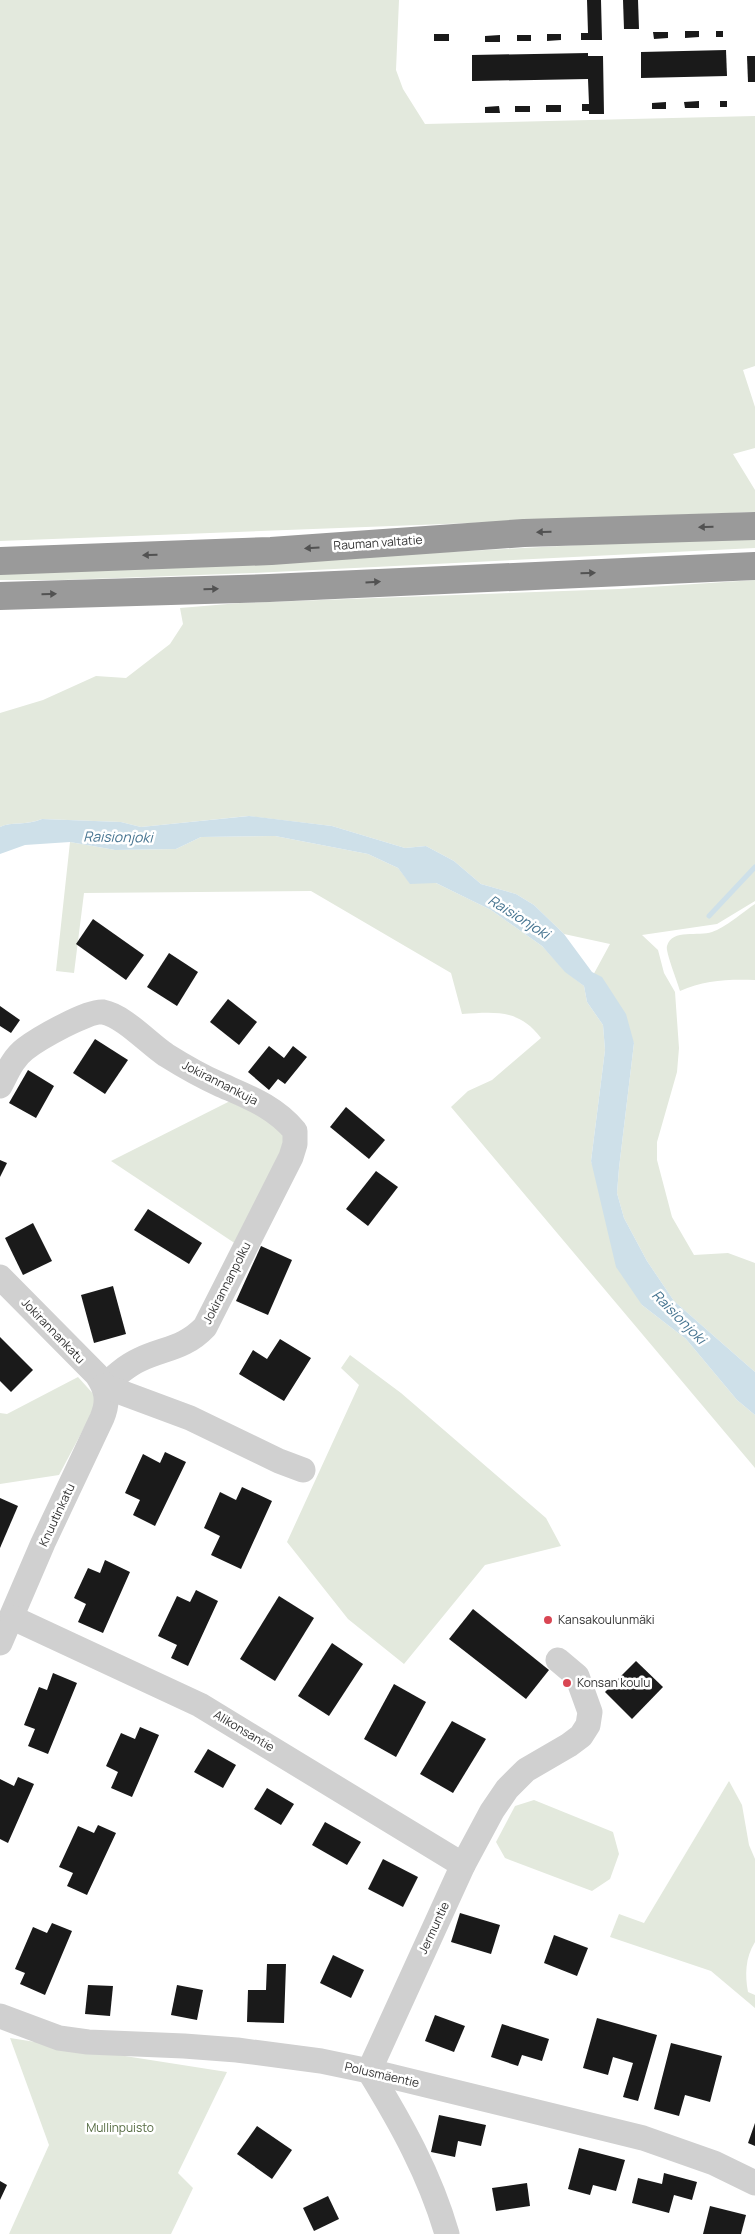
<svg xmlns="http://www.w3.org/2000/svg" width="755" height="2234" viewBox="0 0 755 2234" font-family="Manrope,sans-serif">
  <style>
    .green { fill: #e3e9dd }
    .water { fill: #cee0e9 }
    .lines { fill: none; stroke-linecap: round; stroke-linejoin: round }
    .stream { stroke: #cee0e9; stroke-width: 5 }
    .building { fill: #1a1a1a }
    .minor { stroke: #d0d0d0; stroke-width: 25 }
    .highway { stroke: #9a9a9a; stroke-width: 28 }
    .oneway { fill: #525252 }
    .poi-dot { fill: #d94653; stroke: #fff; stroke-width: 2 }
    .labels { text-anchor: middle; stroke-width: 5; stroke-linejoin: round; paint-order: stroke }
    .street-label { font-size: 12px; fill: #333; stroke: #fff }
    .poi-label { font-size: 12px; fill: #333; stroke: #fff; text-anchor: start }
    .park-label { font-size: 12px; fill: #566c43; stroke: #fff }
    .water-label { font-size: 14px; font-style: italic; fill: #467490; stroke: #fff }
  </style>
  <rect width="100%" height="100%" fill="#fff"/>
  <!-- green -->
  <g class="green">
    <polygon points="0,0 399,0 396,70 403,89 425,124 755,116 755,366 743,370 755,407 755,448 733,454 755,490 755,512 0,541"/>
    <polygon points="755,536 755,548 253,573 62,580 0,580 0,571 254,562"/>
    <path d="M755,580v321l-38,23 -75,11 16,15 6,23 11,19 4,56 -2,24 -20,70v18l15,57 22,38 34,-2 27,10v109l-81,-71 -27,-40 -23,-43 -7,-25 2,-25 15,-125 -43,-64 19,-35 -46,-10 -30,-29 -18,-11 -35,-10 -27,-23 -28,-15 -21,2 -73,-22 -84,-10 -107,11 -20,-5 -79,-3c-16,7 -31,2 -42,8v-114l43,-13 53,-24 30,2 44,-34 13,-20 -3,-16 60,-5 379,-14z"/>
    <path d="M275,836l93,18 30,14 12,15h26l55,27 51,36 23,25 19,15 3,16 16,23 2,25 -14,111 51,144 44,34 51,61 18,15v53l-304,-361 17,-16 24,-11 49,-42c-22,-29 -45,-26 -79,-24l-11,-41 -140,-82 -227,2 -10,80 -18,-2 14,-129 45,8 61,-1 25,-12z"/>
    <path d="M755,904v76c-26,-1 -51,0 -75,11 -2,-8 -15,-40 -13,-45 5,-18 32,-9 45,-14 13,-4 31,-20 43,-28z"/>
    <polygon points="238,1097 283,1131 286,1145 239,1246 111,1161"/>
    <polygon points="350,1355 401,1393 546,1518 561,1546 485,1565 404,1664 348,1619 287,1542 359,1385 341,1368"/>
    <polygon points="78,1377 96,1397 92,1413 59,1475 0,1484 0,1413 7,1414"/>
    <path d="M729,1781l13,24 7,40 6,14v83c-10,16 -10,33 -7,50l7,3v13l-44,-37 -101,-34 9,-23 25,9z"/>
    <polygon points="534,1800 613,1832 619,1854 610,1879 592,1891 505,1858 496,1842 515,1806"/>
    <polygon points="10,2038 227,2072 178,2173 193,2188 171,2234 9,2234 49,2145"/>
  </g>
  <!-- water -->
  <path class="water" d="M249,816l83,10 73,22 21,-2 28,15 27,23 35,10 18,11 30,29 28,38 10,5 24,37 8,29 -15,125 -2,25 7,25 23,43 27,40 81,71v43l-18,-15 -51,-61 -44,-34 -26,-38 -25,-106 14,-111 -2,-25 -16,-23 -3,-16 -19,-14 -23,-26 -51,-36 -55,-27 -26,1 -12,-16 -30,-14 -93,-18 -74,1 -25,12 -61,1 -45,-8 -45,3 -25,9v-27c11,-6 27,-1 42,-8l79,3 20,5z"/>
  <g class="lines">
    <!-- stream -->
    <polyline class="stream" points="709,916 755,867"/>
  </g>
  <!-- building -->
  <g class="building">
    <polygon points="587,0 601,0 602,40 581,40 581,33 588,33"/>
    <polygon points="623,0 638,0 639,29 624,29"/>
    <polygon points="685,31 699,31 699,37 685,38"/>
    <rect x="716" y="31" width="7" height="6"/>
    <polygon points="653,32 668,32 668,38 654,39"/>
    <rect x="434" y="34" width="15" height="7"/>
    <polygon points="547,34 561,34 561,40 547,41"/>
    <polygon points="500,35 500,42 485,42 485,36"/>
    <rect x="517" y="35" width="14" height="6"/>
    <polygon points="726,50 727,76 641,78 641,52"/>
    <polygon points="588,53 588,56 603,56 604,114 589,114 589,111 582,111 582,104 589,104 588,79 472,81 472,55"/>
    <polygon points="747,56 755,56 755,82 748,82"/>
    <polygon points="699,101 699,108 685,108 684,102"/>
    <rect x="720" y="101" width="7" height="6"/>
    <polygon points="666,102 666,109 652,109 652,103"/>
    <rect x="546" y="105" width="15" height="7"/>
    <polygon points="499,106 500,113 485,113 485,107"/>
    <rect x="515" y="106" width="15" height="6"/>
    <polygon points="93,919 144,955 126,980 76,944"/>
    <polygon points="169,953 198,972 177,1006 147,987"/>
    <polygon points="228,999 257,1022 239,1045 210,1022"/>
    <polygon points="0,1006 20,1020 11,1033 0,1026"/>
    <polygon points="95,1039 128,1060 105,1094 73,1073"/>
    <polygon points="269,1046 284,1058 293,1046 307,1057 285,1084 278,1079 269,1090 248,1072"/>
    <polygon points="28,1070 54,1086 36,1118 9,1103"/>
    <polygon points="346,1107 385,1140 369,1159 330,1127"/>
    <polygon points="0,1160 7,1163 0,1177"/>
    <polygon points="376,1171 398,1187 368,1226 346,1209"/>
    <polygon points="148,1209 202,1243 189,1264 134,1230"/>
    <polygon points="33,1223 52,1261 23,1275 5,1238"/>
    <polygon points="261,1246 292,1260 268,1315 236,1301"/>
    <polygon points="113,1286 126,1334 94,1343 81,1295"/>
    <polygon points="0,1337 33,1370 11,1392 0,1381"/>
    <polygon points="280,1339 311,1358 284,1401 239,1374 253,1350 267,1359"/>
    <polygon points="165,1452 186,1462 155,1526 133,1515 140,1500 125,1493 143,1454 160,1463"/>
    <polygon points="242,1487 272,1501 241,1569 211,1555 220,1536 204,1528 220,1492 236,1500"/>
    <polygon points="0,1498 18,1506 0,1548"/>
    <polygon points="105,1560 130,1572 103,1633 78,1622 86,1604 74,1598 88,1568 100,1573"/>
    <polygon points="196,1590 218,1601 188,1666 171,1658 177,1645 158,1636 177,1596 190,1602"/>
    <polygon points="279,1596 314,1618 275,1681 240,1659"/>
    <polygon points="473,1609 549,1670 526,1699 449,1639"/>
    <polygon points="332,1643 363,1664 329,1716 298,1696"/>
    <polygon points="636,1661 663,1687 632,1719 605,1692"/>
    <polygon points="53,1673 77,1683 48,1754 28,1746 35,1729 24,1725 39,1687 47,1690"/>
    <polygon points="394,1684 426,1702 396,1757 364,1739"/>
    <polygon points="452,1721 486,1739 453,1793 420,1774"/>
    <polygon points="140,1727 159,1735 132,1797 111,1788 118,1772 106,1766 121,1733 135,1739"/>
    <polygon points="208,1749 236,1765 223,1788 194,1772"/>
    <polygon points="18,1777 34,1784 8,1843 0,1839 0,1779 14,1786"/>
    <polygon points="267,1788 294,1804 281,1825 254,1809"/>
    <polygon points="325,1822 361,1842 347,1865 312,1845"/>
    <polygon points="98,1825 116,1833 87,1895 67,1886 73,1873 59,1867 78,1826 94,1833"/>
    <polygon points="383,1859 418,1877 403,1907 368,1889"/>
    <polygon points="460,1913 500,1925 491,1954 451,1942"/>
    <polygon points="52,1923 72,1931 45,1995 20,1984 25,1973 15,1969 33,1927 47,1933"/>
    <polygon points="554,1935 588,1948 577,1976 544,1963"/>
    <polygon points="333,1955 364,1970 351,1998 320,1983"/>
    <polygon points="267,1964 286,1964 284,2023 247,2022 248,1990 266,1990"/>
    <polygon points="88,1985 113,1986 110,2016 85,2014"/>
    <polygon points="177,1985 203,1990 197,2020 171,2015"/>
    <polygon points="435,2015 465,2026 454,2052 425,2041"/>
    <polygon points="597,2018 657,2035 638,2101 623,2097 633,2063 613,2057 608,2075 583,2068"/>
    <polygon points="502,2024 549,2039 542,2061 522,2055 518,2066 491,2057"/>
    <polygon points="671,2043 722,2056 710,2102 685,2095 679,2116 654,2109"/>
    <polygon points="439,2115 486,2125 481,2146 458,2141 455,2157 431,2152"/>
    <polygon points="755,2123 755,2146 748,2143"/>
    <polygon points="257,2126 292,2150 272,2179 237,2154"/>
    <polygon points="579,2148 625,2160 616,2191 593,2185 590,2195 568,2189"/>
    <polygon points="664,2173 697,2182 692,2200 674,2195 669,2213 632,2203 638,2178 662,2184"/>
    <polygon points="0,2181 7,2185 0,2200"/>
    <polygon points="527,2183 530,2206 496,2211 492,2188"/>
    <polygon points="328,2196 339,2219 314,2231 303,2208"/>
    <polygon points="710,2206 746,2215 741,2234 703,2234"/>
  </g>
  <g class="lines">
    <!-- minor -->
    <g class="minor">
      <path d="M0,1086c7,-13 13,-28 25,-37 13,-10 63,-39 78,-37 21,4 45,31 63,43 16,10 35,21 53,29 29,13 55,22 76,47v13l-4,13 -86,170c-21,22 -41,21 -66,33 -13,6 -24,16 -35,26"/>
      <path d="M0,1277l97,98c10,15 12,26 5,43l-59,125 -43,100"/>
      <polyline points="104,1386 190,1418 279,1461 303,1470"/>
      <polyline points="13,1618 200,1705 463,1865"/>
      <polyline points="0,2016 59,2038 88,2042 184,2046 237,2050 321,2061 369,2071 643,2138 714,2163 755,2183"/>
      <path d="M447,2234c-17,-59 -46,-111 -78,-163l94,-206 29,-54 15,-22 19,-19 43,-25 12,-9 7,-11 2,-13 -13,-36 -19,-16"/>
    </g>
    <!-- highway -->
    <g class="highway">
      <polyline points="0,561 271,551 524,533 755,526"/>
      <polyline points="0,596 269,588 755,566"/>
    </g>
  </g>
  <!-- one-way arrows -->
  <defs><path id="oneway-solid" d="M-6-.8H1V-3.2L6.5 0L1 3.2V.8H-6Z" transform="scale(1.25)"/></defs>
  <g class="oneway">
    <use href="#oneway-solid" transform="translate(706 527) rotate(178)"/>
    <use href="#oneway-solid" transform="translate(544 532) rotate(178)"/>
    <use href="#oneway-solid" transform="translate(312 548) rotate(176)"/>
    <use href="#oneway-solid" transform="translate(150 555) rotate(178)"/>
    <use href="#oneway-solid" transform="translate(588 573) rotate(-2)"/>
    <use href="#oneway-solid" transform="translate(373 582) rotate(-3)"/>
    <use href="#oneway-solid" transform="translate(211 589) rotate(-2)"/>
    <use href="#oneway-solid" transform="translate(49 594) rotate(-2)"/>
  </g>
  <!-- markers -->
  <g class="poi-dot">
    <circle cx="548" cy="1620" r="5"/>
    <circle cx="567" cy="1683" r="5"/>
  </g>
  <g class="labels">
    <!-- street labels -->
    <g class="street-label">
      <text transform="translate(378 543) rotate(-4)" y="4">Rauman valtatie</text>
      <text transform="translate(220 1083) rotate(27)" y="4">Jokirannankuja</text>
      <text transform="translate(227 1283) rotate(-63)" y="4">Jokirannanpolku</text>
      <text transform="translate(53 1331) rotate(46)" y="4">Jokirannankatu</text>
      <text transform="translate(57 1515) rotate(-65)" y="4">Knuutinkatu</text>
      <text transform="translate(244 1731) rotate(31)" y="4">Alikonsantie</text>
      <text transform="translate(434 1928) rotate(-65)" y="4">Jermuntie</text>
      <text transform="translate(382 2075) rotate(13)" y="4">Polusmäentie</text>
    </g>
    <!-- poi labels -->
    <g class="poi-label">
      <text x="558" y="1624">Kansakoulunmäki</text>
      <text x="577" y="1687">Konsan koulu</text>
    </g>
    <!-- park labels -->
    <g class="park-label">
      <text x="120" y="2132">Mullinpuisto</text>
    </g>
    <!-- water labels -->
    <g class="water-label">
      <text transform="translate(118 837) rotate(1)" y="5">Raisionjoki</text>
      <text transform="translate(519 917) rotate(32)" y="5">Raisionjoki</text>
      <text transform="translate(679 1317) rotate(45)" y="5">Raisionjoki</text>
    </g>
  </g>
</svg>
